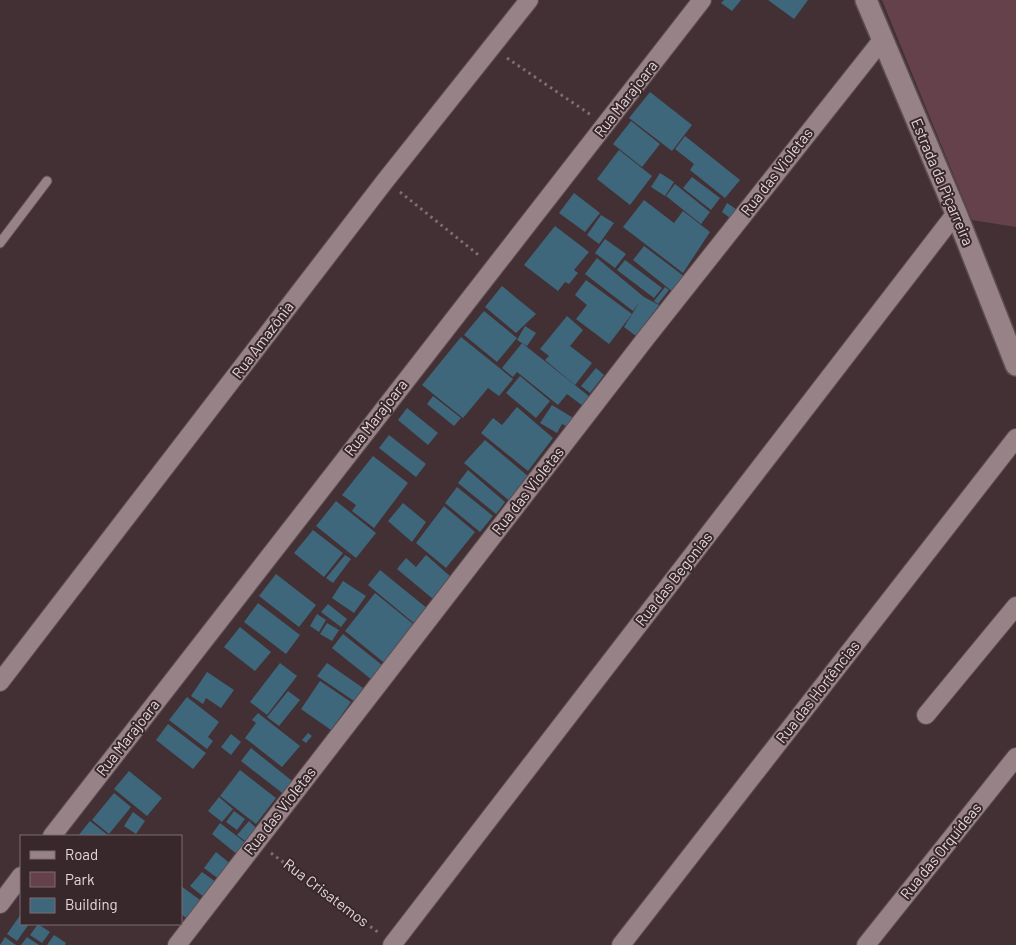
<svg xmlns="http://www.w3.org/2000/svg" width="1016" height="945" viewBox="0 0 1016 945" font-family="Barlow,sans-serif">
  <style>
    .green { fill: #65424b }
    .building { fill: #3e677b }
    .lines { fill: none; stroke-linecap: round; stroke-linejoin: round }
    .service-casing { stroke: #5c4d51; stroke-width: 11 }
    .minor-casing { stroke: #5c4d51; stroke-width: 20 }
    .tertiary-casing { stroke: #5c4d51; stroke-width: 24 }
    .path { stroke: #7d6e71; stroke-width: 3; stroke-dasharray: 2.5 4; stroke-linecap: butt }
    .service { stroke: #978287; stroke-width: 9 }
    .minor { stroke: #978287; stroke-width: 18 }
    .tertiary { stroke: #978287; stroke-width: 21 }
    .labels { text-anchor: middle; stroke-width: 4; stroke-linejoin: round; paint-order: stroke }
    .street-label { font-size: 15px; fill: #e2d6d8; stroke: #38272b }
  </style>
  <rect width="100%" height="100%" fill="#423035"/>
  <!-- green -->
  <polygon class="green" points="882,0 1016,0 1016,227 972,220"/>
  <!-- building -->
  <g class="building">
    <polygon points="724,0 741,0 732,11 721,3"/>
    <polygon points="768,0 808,0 794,19"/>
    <polygon points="650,92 692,125 672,151 629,118"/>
    <polygon points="631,121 660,144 642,167 613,144"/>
    <polygon points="685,136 740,180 725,198 690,170 694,164 675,149"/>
    <polygon points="619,150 652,176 630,205 597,179"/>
    <polygon points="660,173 674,182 665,196 651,187"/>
    <polygon points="692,177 720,198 711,210 683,188"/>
    <polygon points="675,184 710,212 701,224 666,196"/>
    <polygon points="574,193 600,213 585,232 559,213"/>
    <polygon points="644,200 674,223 683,211 710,232 683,273 623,227"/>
    <polygon points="727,203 736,209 730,218 722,212"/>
    <polygon points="601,215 614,223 599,244 587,235"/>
    <polygon points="555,226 589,252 574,270 578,273 569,284 565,282 558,291 524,265"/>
    <polygon points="605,239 626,254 615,268 595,253"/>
    <polygon points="644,246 685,277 673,292 633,260"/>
    <polygon points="597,258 644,297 659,305 636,336 624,327 639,303 633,311 585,274"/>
    <polygon points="625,260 662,288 654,298 617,270"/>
    <polygon points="586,280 632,314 609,344 576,319 587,305 575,295"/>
    <polygon points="502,286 536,314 516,333 485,307"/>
    <polygon points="665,287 669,290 658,304 654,301"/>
    <polygon points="484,311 517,338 497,362 464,335"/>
    <polygon points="567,316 583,330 570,346 592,363 575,385 545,360 549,356 540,349"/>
    <polygon points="525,326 536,333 527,346 517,340"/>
    <polygon points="461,337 513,379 499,396 488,388 463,418 422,385"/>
    <polygon points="522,343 590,397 583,406 567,394 558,405 517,372 513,377 502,368"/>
    <polygon points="596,368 604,375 590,393 581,386"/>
    <polygon points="520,376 550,401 536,418 506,393"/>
    <polygon points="433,396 461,418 454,426 427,404"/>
    <polygon points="552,405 575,419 570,428 562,424 557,433 540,423"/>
    <polygon points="517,407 553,438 528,471 481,433 493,418 502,425"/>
    <polygon points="407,408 438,433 428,445 398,420"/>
    <polygon points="389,435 426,464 416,477 379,448"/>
    <polygon points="485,440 529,477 511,502 464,463"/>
    <polygon points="373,456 408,483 374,528 352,511 356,505 342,495"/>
    <polygon points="468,470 505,502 496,514 458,483"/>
    <polygon points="457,487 493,516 480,532 445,503"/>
    <polygon points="336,501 376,533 356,558 316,526"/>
    <polygon points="403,503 426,522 412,542 388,521"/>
    <polygon points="444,506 475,532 446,568 416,543"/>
    <polygon points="313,530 343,553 324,577 294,553"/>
    <polygon points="345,555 351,559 333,583 326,578"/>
    <polygon points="426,555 451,577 433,599 397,569 406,558 416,567"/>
    <polygon points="380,570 428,609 415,624 368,585"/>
    <polygon points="276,574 316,605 299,627 259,596"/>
    <polygon points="343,581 366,596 354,613 332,598"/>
    <polygon points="375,593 417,627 387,665 345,631"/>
    <polygon points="258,603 300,635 286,654 244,622"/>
    <polygon points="328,604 347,619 341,627 321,612"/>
    <polygon points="317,614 326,620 319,632 310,626"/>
    <polygon points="327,623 339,630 332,641 320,634"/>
    <polygon points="240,627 271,652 255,671 224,647"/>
    <polygon points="343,634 387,669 376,683 332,648"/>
    <polygon points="280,663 297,676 267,715 250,702"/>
    <polygon points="327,663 363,688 354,701 317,676"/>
    <polygon points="207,672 234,690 221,708 206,698 203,704 191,696"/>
    <polygon points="320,681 351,702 331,730 301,709"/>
    <polygon points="288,691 300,700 279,726 267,717"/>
    <polygon points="187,697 219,722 208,737 213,741 207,749 169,720"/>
    <polygon points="258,713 300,746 282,767 245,738 256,723 252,720"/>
    <polygon points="168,724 206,753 193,769 156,740"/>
    <polygon points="308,733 312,736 306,743 302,740"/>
    <polygon points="231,734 241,742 231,755 221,747"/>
    <polygon points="251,748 296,784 286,796 241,761"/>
    <polygon points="240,770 276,798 256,824 220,796"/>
    <polygon points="129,771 162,798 147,816 114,789"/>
    <polygon points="114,793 131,807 109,834 92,820"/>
    <polygon points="219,797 233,809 222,822 208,811"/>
    <polygon points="234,811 245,819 237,830 226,822"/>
    <polygon points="133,812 145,821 136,834 124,826"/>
    <polygon points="90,821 109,836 78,836"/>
    <polygon points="249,821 256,828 245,841 237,835"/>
    <polygon points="220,823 247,844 238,855 212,834"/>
    <polygon points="216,852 232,865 220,880 204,868"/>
    <polygon points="202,872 216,882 205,898 190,886"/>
    <polygon points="181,886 200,900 186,918 181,914"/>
    <polygon points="21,914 21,924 29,924 17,941 7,934"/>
    <polygon points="38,924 50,932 42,943 30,935"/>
    <polygon points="54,935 66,943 65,945 47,945"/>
    <polygon points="5,937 16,945 0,945"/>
    <polygon points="27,937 39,945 21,945"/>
  </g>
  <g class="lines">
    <defs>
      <polyline id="service" points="0,243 47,181"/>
      <g id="minor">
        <polyline points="0,682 385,181 529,0"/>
        <polyline points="926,715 1016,606"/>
        <polyline points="52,836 702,0"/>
        <polyline points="0,904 21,876"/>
        <polyline points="177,945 646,338 882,40"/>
        <polyline points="392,945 956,213"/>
        <polyline points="621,945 1016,438"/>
        <polyline points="866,945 1016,757"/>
      </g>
      <polyline id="tertiary" points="866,0 956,213 1016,365"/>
    </defs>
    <!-- service casing -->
    <use href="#service" class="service-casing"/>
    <!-- minor casing -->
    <use href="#minor" class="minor-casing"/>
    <!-- tertiary casing -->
    <use href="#tertiary" class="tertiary-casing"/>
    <!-- path -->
    <g class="path">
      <polyline points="507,58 591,115"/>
      <polyline points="400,192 481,257"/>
      <polyline points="271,853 379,933"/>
    </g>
    <!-- service -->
    <use href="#service" class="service"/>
    <!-- minor -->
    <use href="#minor" class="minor"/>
    <!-- tertiary -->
    <use href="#tertiary" class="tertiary"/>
  </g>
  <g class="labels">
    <!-- street labels -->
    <g class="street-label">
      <text transform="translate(626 99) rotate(-52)" y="5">Rua Marajoara</text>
      <text transform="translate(777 172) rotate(-52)" y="5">Rua das Violetas</text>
      <text transform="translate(942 182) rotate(67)" y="5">Estrada da Piçarreira</text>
      <text transform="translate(263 340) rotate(-53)" y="5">Rua Amazônia</text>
      <text transform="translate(376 418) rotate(-52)" y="5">Rua Marajoara</text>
      <text transform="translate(528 491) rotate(-52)" y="5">Rua das Violetas</text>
      <text transform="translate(674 579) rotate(-52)" y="5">Rua das Begonias</text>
      <text transform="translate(818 692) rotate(-52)" y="5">Rua das Hortências</text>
      <text transform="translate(128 738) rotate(-52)" y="5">Rua Marajoara</text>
      <text transform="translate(280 811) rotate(-52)" y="5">Rua das Violetas</text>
      <text transform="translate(941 851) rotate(-51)" y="5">Rua das Orquídeas</text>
      <text transform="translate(326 893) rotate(37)" y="5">Rua Crisatemos</text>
    </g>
  </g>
  <!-- legend -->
  <rect x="20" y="835" width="162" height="90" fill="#38272b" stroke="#7c6d70"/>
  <rect x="30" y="851" width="25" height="8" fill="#978287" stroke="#7c6d70"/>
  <text x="65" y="860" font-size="15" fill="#e2d6d8">Road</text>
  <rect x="30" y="872" width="25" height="15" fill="#65424b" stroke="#7c6d70"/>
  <text x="65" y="885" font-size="15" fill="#e2d6d8">Park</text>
  <rect x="30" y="898" width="25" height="15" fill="#3e677b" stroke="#7c6d70"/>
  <text x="65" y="910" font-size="15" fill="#e2d6d8">Building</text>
</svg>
